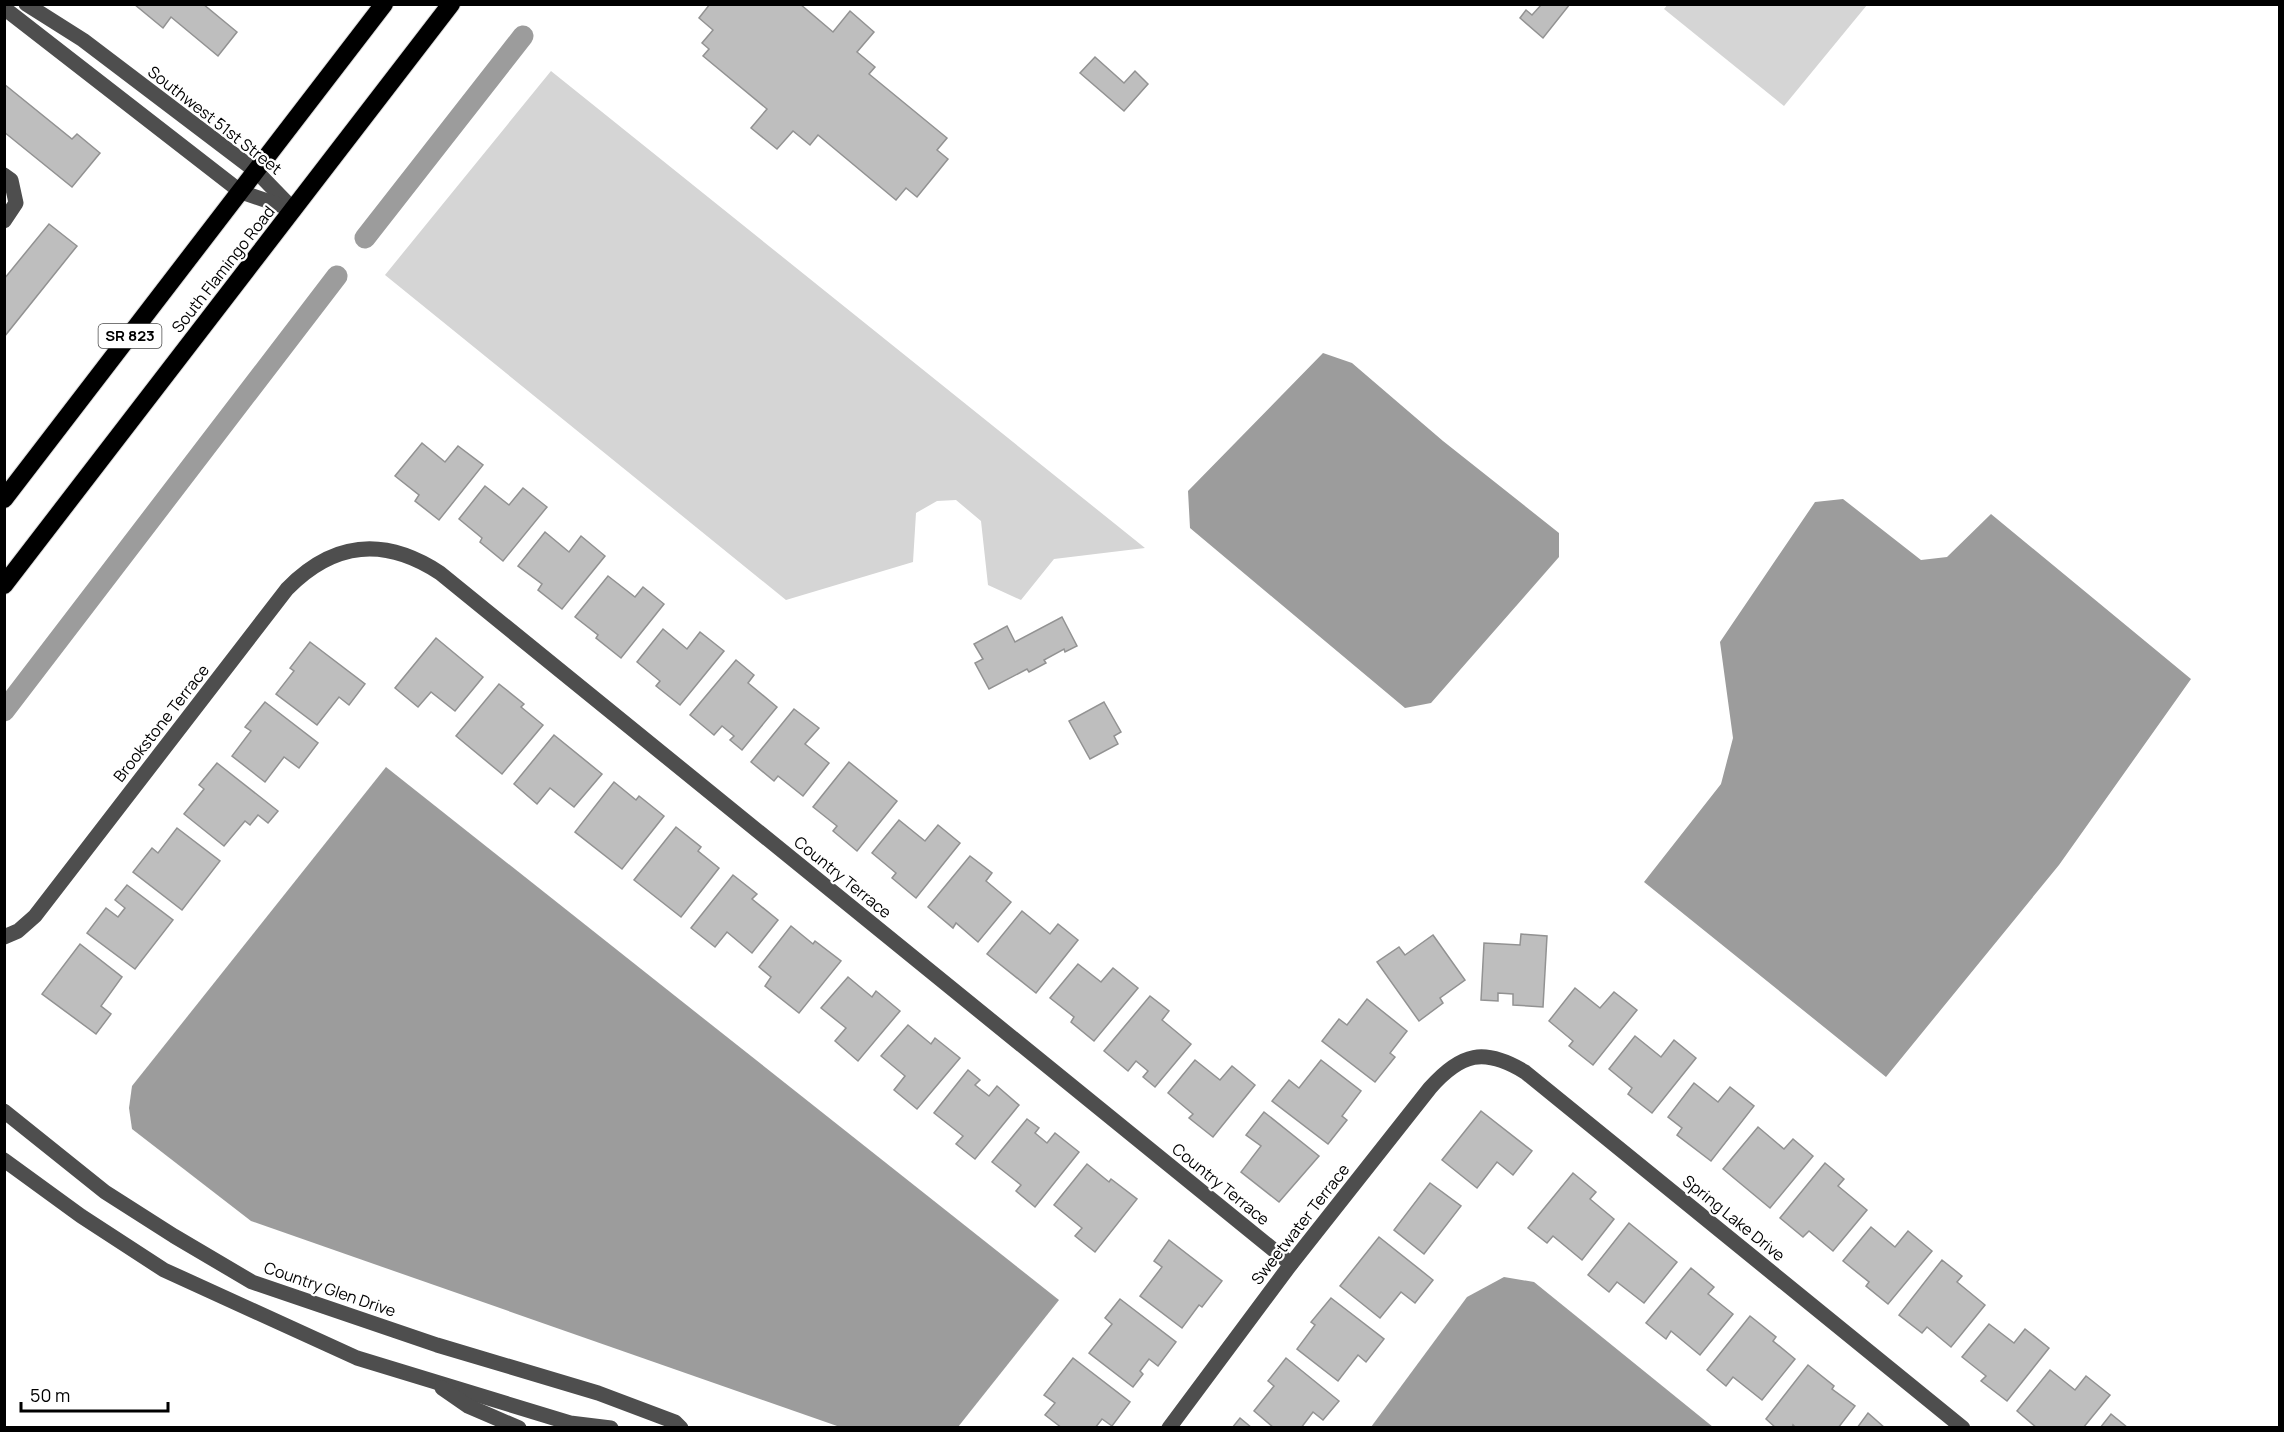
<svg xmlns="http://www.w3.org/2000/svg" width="2284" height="1432" viewBox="0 0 2284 1432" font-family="Manrope,sans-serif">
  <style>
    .green { fill: #d5d5d5 }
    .water { fill: #9c9c9c }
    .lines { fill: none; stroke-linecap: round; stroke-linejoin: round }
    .canal { stroke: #9c9c9c; stroke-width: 21 }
    .building { fill: #bebebe; stroke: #929292; stroke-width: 1.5 }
    .highway-casing { stroke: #dbdbdb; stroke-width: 20 }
    .minor { stroke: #4e4e4e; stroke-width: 15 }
    .highway { stroke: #000; stroke-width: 18 }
    .labels { text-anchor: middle; stroke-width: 4.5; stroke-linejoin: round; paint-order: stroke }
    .shield { fill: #fff; stroke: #4c4c4c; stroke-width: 1.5 }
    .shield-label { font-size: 15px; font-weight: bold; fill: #000 }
    .street-label { font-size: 16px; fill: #000; stroke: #fff }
  </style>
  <rect width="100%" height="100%" fill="#fff"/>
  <!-- green -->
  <g class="green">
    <polygon points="1668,4 1867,4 1867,5 1784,106 1664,9"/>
    <polygon points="551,71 1145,548 1054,559 1021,600 988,585 981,521 956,500 937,501 916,513 913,562 786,600 385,275"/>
  </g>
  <!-- water -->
  <g class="water">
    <polygon points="1323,353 1352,363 1443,441 1559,533 1559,557 1431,703 1405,708 1190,528 1188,491"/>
    <polygon points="1843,499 1921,560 1947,557 1991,514 2191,679 2059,865 1886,1077 1644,882 1721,784 1733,738 1720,642 1815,502"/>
    <polygon points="386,767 1059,1300 958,1427 840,1427 251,1221 132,1129 129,1108 132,1086"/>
    <polygon points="1504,1277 1534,1282 1713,1427 1371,1427 1467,1297"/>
  </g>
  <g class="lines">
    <!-- canal -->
    <g class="canal">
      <polyline points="365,238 523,36"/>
      <polyline points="4,711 337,276"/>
    </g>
  </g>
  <!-- building -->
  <g class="building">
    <polygon points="134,4 203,4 237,32 218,56 171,17 163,28"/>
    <polygon points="710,4 800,4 833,32 850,11 874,32 857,52 875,67 869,74 947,138 937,150 948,159 917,197 906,188 896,200 818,135 810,145 793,131 777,149 751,128 767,109 703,56 709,49 702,43 713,30 699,18"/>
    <polygon points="1542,4 1570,4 1543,38 1520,18 1526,10 1532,15"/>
    <polygon points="1095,57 1124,83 1135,71 1148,84 1124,111 1080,73"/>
    <polygon points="4,84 72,139 77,134 100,153 72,187 4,132"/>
    <polygon points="49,224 77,246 4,337 4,279"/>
    <polygon points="422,443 445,462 458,446 483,465 439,520 415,501 419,495 395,476"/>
    <polygon points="485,486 509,505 523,488 547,507 503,561 480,542 482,538 459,519"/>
    <polygon points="545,532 569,552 581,536 605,556 562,609 538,590 542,584 518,566"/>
    <polygon points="608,576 635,597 643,587 664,604 621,658 596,638 598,635 575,617"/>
    <polygon points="1062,617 1077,646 1065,652 1064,649 1044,660 1046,663 1029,672 1027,669 989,689 975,663 983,659 974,644 1007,626 1015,642"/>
    <polygon points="663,629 687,649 700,632 724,651 680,705 656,686 660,681 637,662"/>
    <polygon points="436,638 483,677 455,711 431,692 418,707 395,688"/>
    <polygon points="310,642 365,684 349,705 339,697 317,725 276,694 294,671 290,668"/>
    <polygon points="736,660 754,675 748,683 777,707 742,750 730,740 734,736 722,726 714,735 690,715"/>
    <polygon points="499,684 524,704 521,707 543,725 502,774 456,736"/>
    <polygon points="265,702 318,743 299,768 284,757 265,782 232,756 251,731 245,727"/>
    <polygon points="1104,702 1121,732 1114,736 1118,744 1090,759 1069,721"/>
    <polygon points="794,709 819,728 805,744 829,763 803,796 778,776 774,781 751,762"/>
    <polygon points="554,735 602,774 574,807 550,788 537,804 514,784"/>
    <polygon points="849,762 897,801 857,851 833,831 837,826 813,807"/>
    <polygon points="217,763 278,811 268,823 258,815 250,825 245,821 224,846 184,814 204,789 199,785"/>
    <polygon points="614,782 636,800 639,796 664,816 622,869 575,832"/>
    <polygon points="899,820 925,841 938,825 960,843 916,898 892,878 896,873 872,853"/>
    <polygon points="676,827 701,847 698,851 719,868 681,917 634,880"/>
    <polygon points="177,828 220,861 182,910 133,872 152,848 158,853"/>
    <polygon points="970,856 992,873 986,881 1011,902 978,942 956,923 953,928 928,907"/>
    <polygon points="733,875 757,894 752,899 778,920 752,953 727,932 715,947 691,928"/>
    <polygon points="127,885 173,920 135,969 87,933 106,908 118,917 125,908 115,900"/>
    <polygon points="1022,911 1050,934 1058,924 1078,940 1036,993 987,954"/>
    <polygon points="791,926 813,944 815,941 841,961 799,1013 765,986 771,977 759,967"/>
    <polygon points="1521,934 1547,936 1543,1007 1513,1005 1513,994 1498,993 1498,1001 1481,1000 1484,943 1520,945"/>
    <polygon points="1433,935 1465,980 1440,998 1443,1003 1419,1021 1377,962 1399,947 1405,955"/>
    <polygon points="80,944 122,977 101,1006 111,1014 96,1034 42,994"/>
    <polygon points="1078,964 1101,982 1113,968 1138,988 1094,1041 1071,1022 1074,1017 1050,998"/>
    <polygon points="848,977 872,997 876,991 900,1011 858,1061 835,1041 846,1028 821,1008"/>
    <polygon points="1575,988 1600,1008 1614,992 1637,1010 1593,1065 1569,1046 1573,1041 1549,1021"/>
    <polygon points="1150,996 1169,1011 1162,1020 1191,1044 1155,1087 1143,1077 1148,1071 1136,1061 1128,1071 1104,1051"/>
    <polygon points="1367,999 1407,1031 1390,1053 1395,1057 1375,1082 1322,1041 1339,1019 1347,1025"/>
    <polygon points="908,1025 931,1044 935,1038 960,1058 917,1109 894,1090 905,1076 881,1056"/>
    <polygon points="1635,1036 1661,1057 1674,1040 1696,1058 1652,1113 1628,1094 1632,1088 1609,1069"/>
    <polygon points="1195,1060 1220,1080 1232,1066 1255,1085 1213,1137 1189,1118 1193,1114 1168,1093"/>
    <polygon points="1321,1060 1361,1091 1342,1116 1347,1120 1328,1144 1272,1101 1289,1080 1299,1088"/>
    <polygon points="968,1070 980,1080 975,1085 989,1096 997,1086 1019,1105 975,1159 956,1144 963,1136 934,1113"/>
    <polygon points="1694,1083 1718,1102 1730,1087 1754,1106 1711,1161 1677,1135 1682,1128 1668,1117"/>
    <polygon points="1481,1111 1532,1151 1513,1175 1497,1162 1477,1188 1442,1160"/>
    <polygon points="1264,1112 1319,1156 1279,1202 1241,1172 1261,1146 1246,1135"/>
    <polygon points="1027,1119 1039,1128 1035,1133 1047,1143 1055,1133 1079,1152 1035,1207 1016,1191 1021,1185 992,1162"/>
    <polygon points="1758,1127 1784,1149 1793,1139 1813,1156 1770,1208 1723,1169"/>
    <polygon points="1825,1163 1844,1179 1838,1186 1867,1210 1833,1251 1809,1231 1803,1237 1780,1218"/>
    <polygon points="1087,1164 1109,1182 1111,1179 1137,1199 1095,1252 1075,1236 1082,1228 1054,1205"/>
    <polygon points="1573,1173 1596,1192 1590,1199 1614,1219 1582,1260 1553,1236 1547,1243 1528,1228"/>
    <polygon points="1430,1183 1461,1206 1424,1254 1394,1230"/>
    <polygon points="1629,1223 1677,1262 1644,1303 1617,1282 1609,1292 1588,1275"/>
    <polygon points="1871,1227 1895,1247 1908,1231 1932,1251 1888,1304 1866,1286 1869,1282 1843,1261"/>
    <polygon points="1379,1237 1433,1280 1415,1303 1401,1292 1380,1318 1340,1286"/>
    <polygon points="1169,1240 1222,1281 1202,1307 1199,1305 1182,1328 1140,1296 1162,1267 1154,1261"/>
    <polygon points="1942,1260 1962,1276 1957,1282 1985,1305 1951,1347 1927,1327 1922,1333 1899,1315"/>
    <polygon points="1691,1268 1714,1287 1708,1294 1733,1314 1700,1355 1671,1331 1666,1339 1646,1323"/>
    <polygon points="1331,1298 1384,1339 1366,1362 1358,1355 1338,1381 1297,1349 1315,1325 1311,1322"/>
    <polygon points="1120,1299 1176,1342 1158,1366 1149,1359 1140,1371 1143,1374 1133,1387 1089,1353 1112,1324 1105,1318"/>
    <polygon points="1750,1316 1776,1337 1773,1341 1795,1359 1762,1400 1733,1377 1726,1386 1707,1370"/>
    <polygon points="1989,1324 2014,1343 2025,1329 2049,1348 2007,1401 1981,1381 1986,1376 1962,1357"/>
    <polygon points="1073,1358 1130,1402 1112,1426 1102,1419 1095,1428 1062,1428 1045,1415 1055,1403 1044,1395"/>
    <polygon points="1286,1358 1339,1401 1323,1420 1313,1412 1301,1428 1274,1428 1254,1411 1274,1386 1268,1381"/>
    <polygon points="1808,1365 1834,1386 1832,1389 1855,1406 1838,1428 1796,1428 1793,1425 1792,1428 1776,1428 1766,1419"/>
    <polygon points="2050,1370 2075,1390 2086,1376 2110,1395 2083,1428 2037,1428 2017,1411"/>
    <polygon points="1868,1413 1885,1428 1857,1428"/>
    <polygon points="2111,1414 2128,1428 2100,1428"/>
    <polygon points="1240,1418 1252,1428 1232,1428"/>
  </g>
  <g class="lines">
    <defs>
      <g id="highway">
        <polyline points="4,499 384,4"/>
        <polyline points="4,585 451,4"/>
      </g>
    </defs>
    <!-- highway casing -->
    <use href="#highway" class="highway-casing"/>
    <!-- minor -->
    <g class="minor">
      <polyline points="26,4 83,40 257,172 290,206"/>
      <polyline points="4,8 241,192 294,210"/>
      <polyline points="4,175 11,180 16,203 4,221"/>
      <path d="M4,937l14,-6 17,-15 252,-327c47,-48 98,-52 153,-16l851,691"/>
      <polyline points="4,1111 105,1192 174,1236 252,1282 437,1345 598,1393 675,1422 681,1428"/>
      <polyline points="4,1160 81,1216 164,1270 357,1358 570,1423 611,1428"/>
      <polyline points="442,1388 468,1406 519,1428"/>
      <path d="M1169,1428l122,-164 139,-176c31,-35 54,-41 95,-16l438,356"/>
    </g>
    <!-- highway -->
    <use href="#highway" class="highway"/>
  </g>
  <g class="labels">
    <!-- shield labels -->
    <rect class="shield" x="98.5" y="324" width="63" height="24" rx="4.5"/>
    <g class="shield-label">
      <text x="130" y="341">SR 823</text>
    </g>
    <!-- street labels -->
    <g class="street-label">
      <text transform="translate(215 120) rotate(38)" y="6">Southwest 51st Street</text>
      <text transform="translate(223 269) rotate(-52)" y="6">South Flamingo Road</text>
      <text transform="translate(161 723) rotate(-52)" y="6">Brookstone Terrace</text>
      <text transform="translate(843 877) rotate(39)" y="6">Country Terrace</text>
      <text transform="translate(1221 1184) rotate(39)" y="6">Country Terrace</text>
      <text transform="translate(1734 1218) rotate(39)" y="6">Spring Lake Drive</text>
      <text transform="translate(1300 1224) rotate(-52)" y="6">Sweetwater Terrace</text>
      <text transform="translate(330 1289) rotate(19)" y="6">Country Glen Drive</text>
    </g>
  </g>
  <!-- border -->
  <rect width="2284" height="1432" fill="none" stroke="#000000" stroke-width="12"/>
  <!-- scale -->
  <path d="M21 1402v9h147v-9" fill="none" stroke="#000000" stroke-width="3"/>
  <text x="30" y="1402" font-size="18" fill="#000000" stroke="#ffffff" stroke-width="4.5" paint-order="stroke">50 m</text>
</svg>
